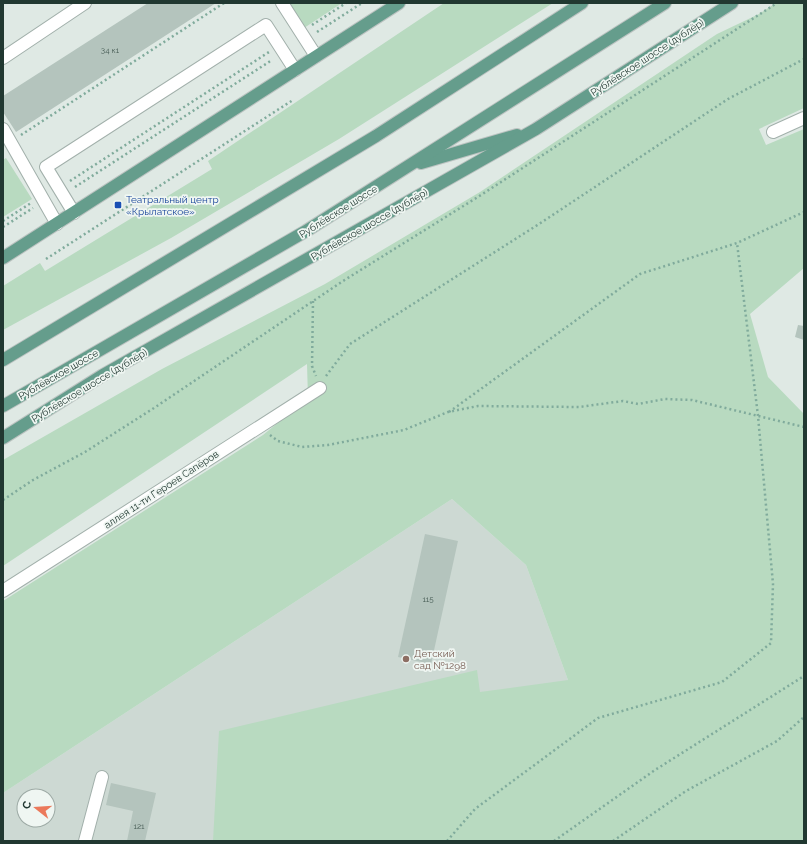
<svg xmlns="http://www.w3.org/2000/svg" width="807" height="844" viewBox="0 0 807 844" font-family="Raleway,sans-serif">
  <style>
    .built { fill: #cdd9d3; fill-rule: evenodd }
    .green { fill: #b8dac0 }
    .building { fill: #b4c4bd }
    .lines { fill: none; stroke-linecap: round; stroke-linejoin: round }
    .minor-casing { stroke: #a2b0ab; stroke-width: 14 }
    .major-casing { stroke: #bcc3c1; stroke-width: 14 }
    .path { stroke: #80ab9c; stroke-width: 2.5; stroke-dasharray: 2 3; stroke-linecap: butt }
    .minor { stroke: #fff; stroke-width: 12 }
    .major { stroke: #659d8c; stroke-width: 12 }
    .transit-dot { fill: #1a4fb4; stroke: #eff6f2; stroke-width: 1.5 }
    .education-dot { fill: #8d6e63; stroke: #eff6f2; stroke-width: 1.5 }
    .labels { text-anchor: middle; stroke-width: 3.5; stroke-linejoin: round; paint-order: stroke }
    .number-label { font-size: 8px; fill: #465b54 }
    .street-label { font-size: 10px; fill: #213831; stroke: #eff6f2 }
    .transit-label { font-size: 10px; fill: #164399; stroke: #eff6f2; text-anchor: start }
    .education-label { font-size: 10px; fill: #785e54; stroke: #eff6f2; text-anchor: start }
  </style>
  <rect width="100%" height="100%" fill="#dfe9e4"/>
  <!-- built -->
  <path class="built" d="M452,499l74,66 42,115 -174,161h-391v-48zM24,796h24v24h-24z"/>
  <!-- green -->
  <g class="green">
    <polygon points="287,3 342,3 304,28"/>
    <polygon points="444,3 553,3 339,139 171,238 3,330 3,286 40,263 45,271 212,169 208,161"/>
    <polygon points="776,3 804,3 804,108 759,129 766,145 804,129 804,268 750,314 768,377 804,414 804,841 213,841 219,731 477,670 480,692 568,680 526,565 452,499 3,793 3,601 263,435 308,398 307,364 3,566 3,460 162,369 325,284 480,192 717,34 759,14"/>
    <polygon points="6,158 32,199 3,217 3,160"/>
  </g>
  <!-- building -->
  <g class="building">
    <polygon points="148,3 216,3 16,132 3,112 3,96"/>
    <polygon points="798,325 804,326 804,340 795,337"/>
    <polygon points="425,534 458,541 431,664 398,657"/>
    <polygon points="111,783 156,793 145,841 127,841 133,811 106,805"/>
  </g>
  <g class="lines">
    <defs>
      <g id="minor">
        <polyline points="282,3 316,56"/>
        <polyline points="3,58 85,3"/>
        <polyline points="3,129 57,224"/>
        <polyline points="773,132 804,118"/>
        <polyline points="74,213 46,167 266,25 295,70"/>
        <polyline points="3,591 320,388"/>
        <polyline points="85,841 102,777"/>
      </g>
      <g id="major">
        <polyline points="421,163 517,135"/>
        <polyline points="3,258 399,3"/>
        <polyline points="3,360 376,136 582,3"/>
        <polyline points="3,406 306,231 665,3"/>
        <polyline points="3,438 103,375 536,129 732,3"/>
      </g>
    </defs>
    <!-- minor casing -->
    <use href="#minor" class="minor-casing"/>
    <!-- major casing -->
    <use href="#major" class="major-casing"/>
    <!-- path -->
    <g class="path">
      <polyline points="312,25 346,3"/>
      <polyline points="317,32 362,3"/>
      <polyline points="21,135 224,3"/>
      <polyline points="70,181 269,52"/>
      <polyline points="75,187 272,60"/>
      <polyline points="3,221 31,203"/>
      <polyline points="3,227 33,208"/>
      <polyline points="46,259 293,100"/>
      <polyline points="313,301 312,366 316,376"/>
      <polyline points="326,376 350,344 539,224 728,99 804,59"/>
      <polyline points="449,412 640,274 737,243 804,212"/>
      <polyline points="270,435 278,441 302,447 328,445 404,430 448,412 478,406 579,407 623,401 638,404 665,399 692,400 804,427"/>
      <polyline points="3,500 33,480 85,452 154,408 343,281 481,195 777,3"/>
      <polyline points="447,841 475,809 598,718 722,682 771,643 773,584 758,416 737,243"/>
      <polyline points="554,841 655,770 804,676"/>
      <polyline points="613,841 686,791 777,741 804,717"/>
    </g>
    <!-- minor -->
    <use href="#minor" class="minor"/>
    <!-- major -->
    <use href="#major" class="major"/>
  </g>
  <!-- markers -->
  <rect class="transit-dot" x="114" y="201" width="8" height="8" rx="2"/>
  <circle class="education-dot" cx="406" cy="659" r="4"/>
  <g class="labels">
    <!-- number labels -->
    <g class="number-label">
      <text x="110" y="53">34 к1</text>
      <text x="428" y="602">115</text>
      <text x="139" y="829">121</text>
    </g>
    <!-- street labels -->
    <g class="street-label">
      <text transform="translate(647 57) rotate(-33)" y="4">Рублёвское шоссе (дублёр)</text>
      <text transform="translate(338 211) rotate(-32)" y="4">Рублёвское шоссе</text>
      <text transform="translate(369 224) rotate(-30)" y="4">Рублёвское шоссе (дублёр)</text>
      <text transform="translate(58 374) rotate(-30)" y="4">Рублёвское шоссе</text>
      <text transform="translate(89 385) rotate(-31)" y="4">Рублёвское шоссе (дублёр)</text>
      <text transform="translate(161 489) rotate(-33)" y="4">аллея 11-ти Героев Сапёров</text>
    </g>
    <!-- transit labels -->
    <g class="transit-label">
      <text x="126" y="203">Театральный центр<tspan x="126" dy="12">«Крылатское»</tspan></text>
    </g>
    <!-- education labels -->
    <g class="education-label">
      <text x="414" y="657">Детский<tspan x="414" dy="12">сад №1298</tspan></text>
    </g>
  </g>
  <!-- border -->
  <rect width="807" height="844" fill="none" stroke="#213831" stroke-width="8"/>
  <!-- north arrow -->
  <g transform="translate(36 808) rotate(287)"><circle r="19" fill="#eff6f2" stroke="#9daaa5"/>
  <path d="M0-3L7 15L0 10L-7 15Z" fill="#eb795b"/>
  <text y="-6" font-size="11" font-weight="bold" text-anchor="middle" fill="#213831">С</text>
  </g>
</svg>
